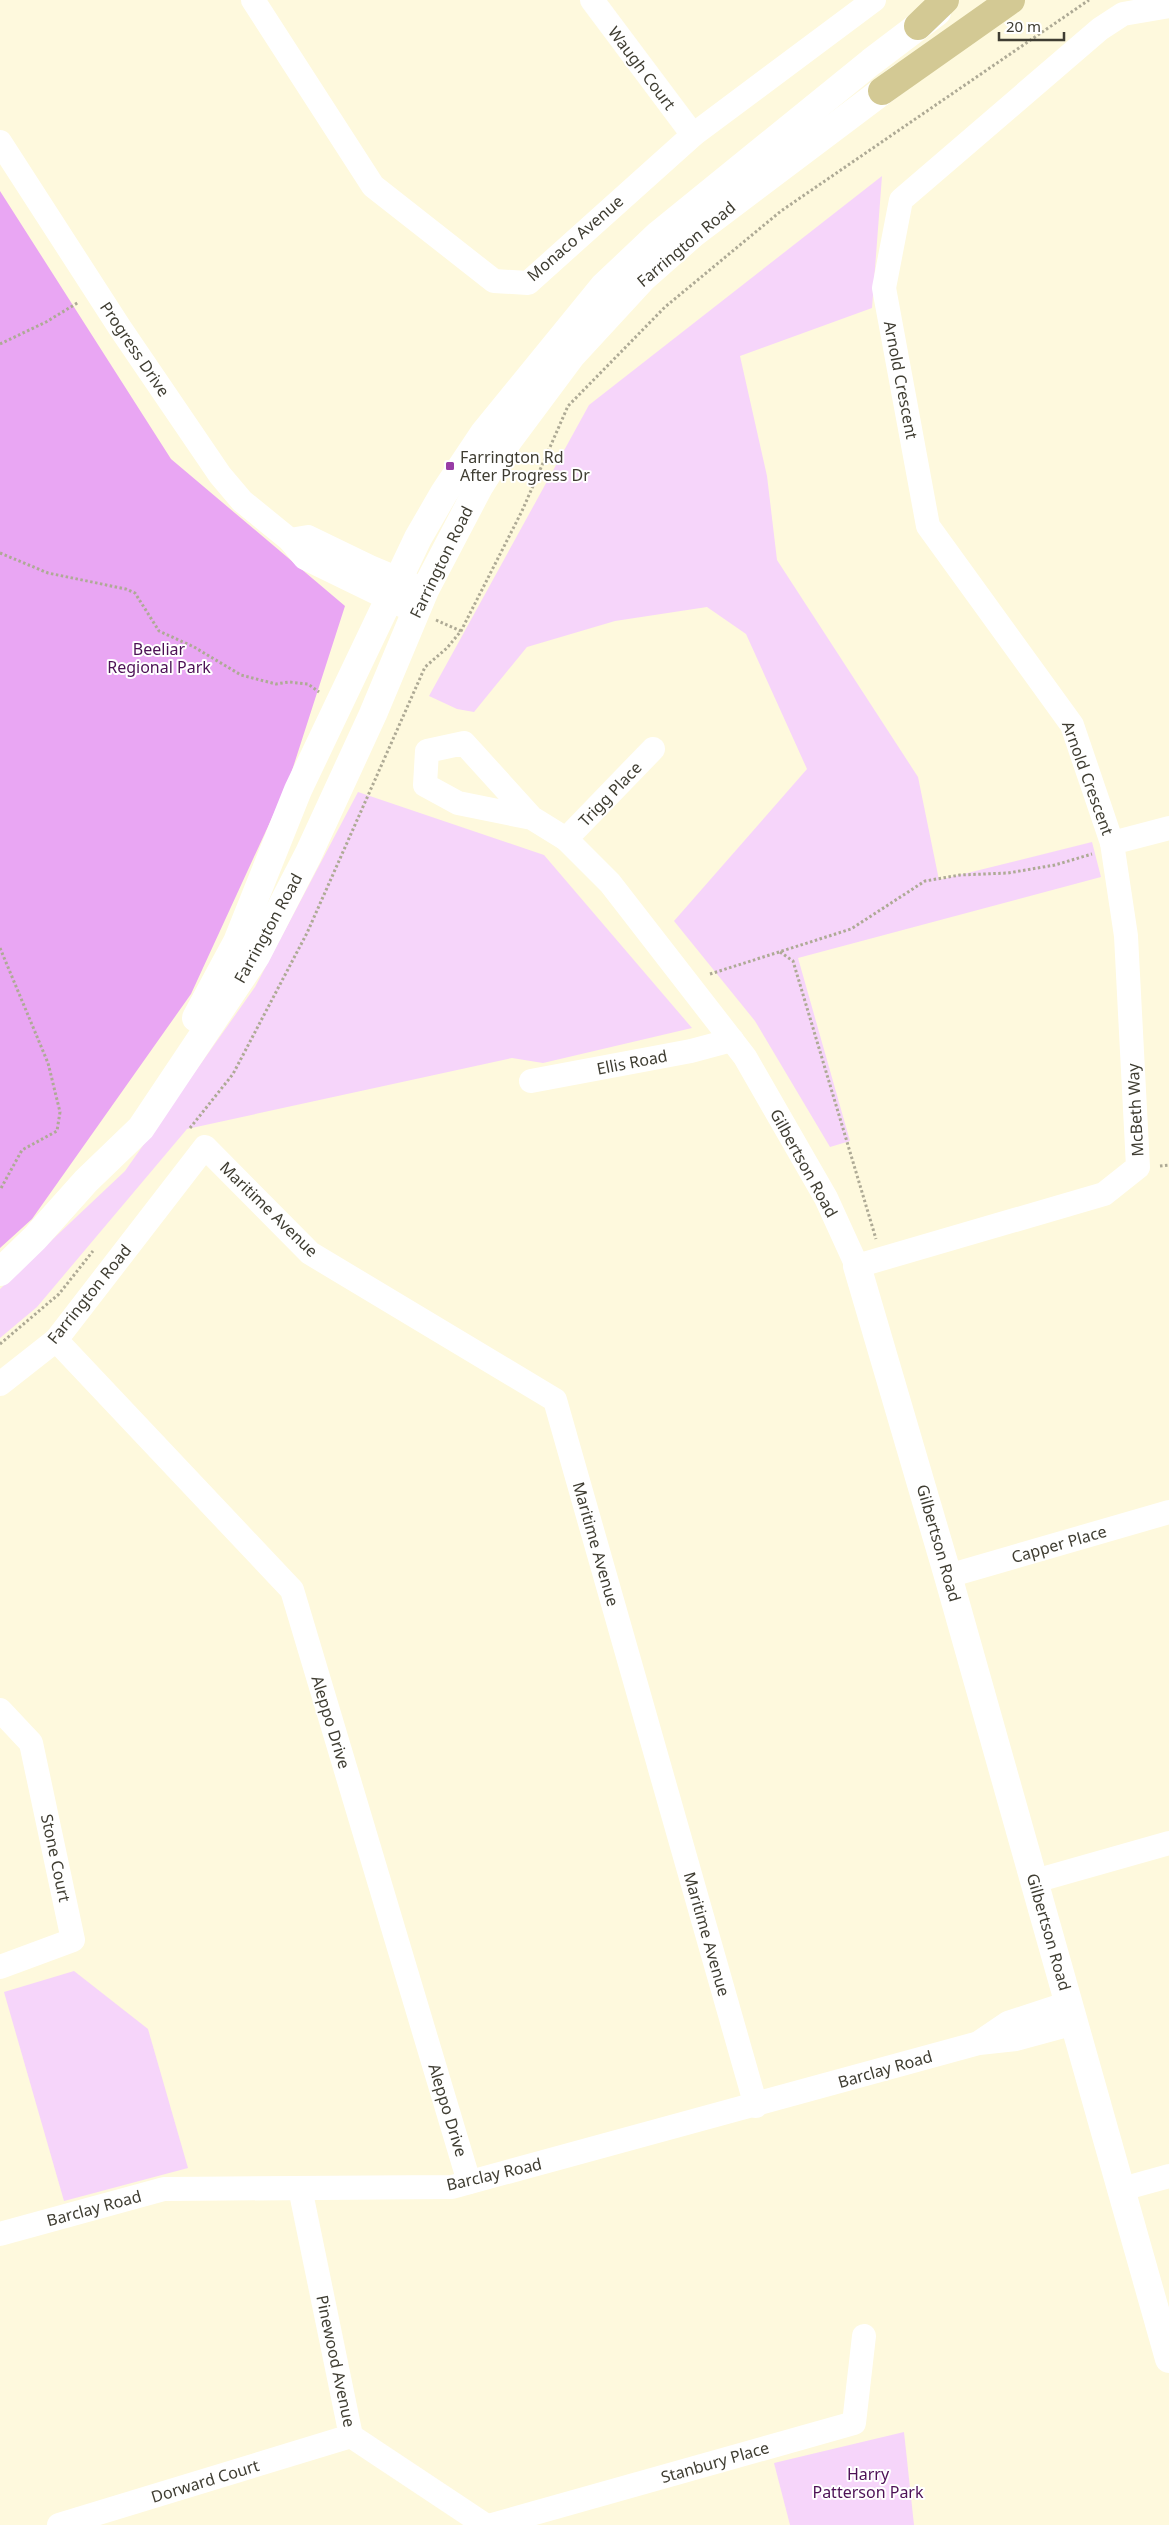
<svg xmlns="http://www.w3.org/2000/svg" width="1169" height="2525" viewBox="0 0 1169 2525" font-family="'Noto Sans',sans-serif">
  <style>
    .green { fill: #f6d5fa }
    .forest { fill: #e9a6f3 }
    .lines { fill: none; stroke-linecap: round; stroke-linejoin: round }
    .path { stroke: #aeaa95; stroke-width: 3; stroke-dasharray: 2.5 2.5; stroke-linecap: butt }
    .minor { stroke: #fff; stroke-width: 24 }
    .tertiary { stroke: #fff; stroke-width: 28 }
    .secondary { stroke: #fff; stroke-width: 28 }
    .primary { stroke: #d3c994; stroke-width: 28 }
    .poi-dot { fill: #983ca6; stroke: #fff; stroke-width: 2 }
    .labels { text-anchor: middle; stroke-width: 4; stroke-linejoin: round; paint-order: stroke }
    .street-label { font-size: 16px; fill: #3f3d32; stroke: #fff }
    .poi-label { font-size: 16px; fill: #3f3d32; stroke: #fff; text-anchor: start }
    .park-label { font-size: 16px; fill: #4d1156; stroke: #fff }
  </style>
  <rect width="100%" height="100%" fill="#fef9dd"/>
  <!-- green -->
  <g class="green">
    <polygon points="882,176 872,308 740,356 767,476 777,560 918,777 939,880 1092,842 1101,877 798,958 850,1141 830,1147 755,1021 674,921 807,769 746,634 707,607 615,621 527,647 474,712 457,709 429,696 589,405"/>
    <polygon points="358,792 544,855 692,1028 543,1063 512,1058 187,1129 37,1307 0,1338 0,1289 125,1171 255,987"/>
    <polygon points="74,1971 148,2029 188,2168 64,2201 4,1992"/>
    <polygon points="904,2432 914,2525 790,2525 774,2463"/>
  </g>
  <!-- forest -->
  <polygon class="forest" points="0,191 171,459 345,606 288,783 191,994 32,1219 0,1248"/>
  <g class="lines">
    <!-- path -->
    <g class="path">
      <polyline points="0,344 46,322 79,302"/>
      <polyline points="0,553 48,573 126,589 135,593 159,631 194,647 241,675 276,684 289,682 308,684 319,692"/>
      <polyline points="436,620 461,631"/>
      <polyline points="0,948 48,1063 60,1112 57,1131 22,1150 0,1190"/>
      <polyline points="780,952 793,961 876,1239"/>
      <polyline points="710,974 851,929 925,881 960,875 1008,873 1055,865 1092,854"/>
      <polyline points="190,1128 233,1074 307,933 425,667 447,648 461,631 522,511 568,406 665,307 781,211 1089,0"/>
      <polyline points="1160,1166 1169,1165"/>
      <polyline points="0,1344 59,1294 93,1251"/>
    </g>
    <!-- minor -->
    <g class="minor">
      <polyline points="253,0 373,186 494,281 528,283 693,135 874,0"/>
      <polyline points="592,0 693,135"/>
      <polyline points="0,142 120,328 220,475 242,501 290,540 305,558 416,612"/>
      <polyline points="290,540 308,537 370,567 425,590"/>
      <polyline points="532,818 458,803 425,785 427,751 464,743 532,818 566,839 610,883 745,1057 826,1198 857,1266 1104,1194 1138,1167 1126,936 1112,843 1169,828"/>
      <polyline points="566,839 653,749"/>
      <polyline points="1112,843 1072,725 928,526 884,288 901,200 1100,29 1123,14 1169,6"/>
      <polyline points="531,1081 691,1051 732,1040"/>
      <polyline points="56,1340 292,1590 469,2182"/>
      <polyline points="0,1384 56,1340 205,1147 310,1253 555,1400 756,2106"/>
      <polyline points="948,1576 1169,1512"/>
      <polyline points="0,1710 31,1743 73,1940 0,1967"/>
      <polyline points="1035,1881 1169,1843"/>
      <polyline points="980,2042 1008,2023 1069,2003"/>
      <polyline points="300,2188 351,2436 485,2525"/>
      <polyline points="1122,2189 1169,2176"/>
      <polyline points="0,2234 164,2189 452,2187 979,2043 1016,2039 1075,2023"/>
      <polyline points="59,2525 351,2436"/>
      <polyline points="492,2525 854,2423 864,2336"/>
    </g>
    <!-- tertiary -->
    <polyline class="tertiary" points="857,1266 948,1576 1169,2359"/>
    <!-- secondary -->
    <g class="secondary">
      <polyline points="196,1018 237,942 298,790 418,538 444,493 484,433 603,287 659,234 871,62 937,12"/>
      <polyline points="0,1272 35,1238 86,1181 141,1128 256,956 308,855 373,714 425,590 479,487 508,441 572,355 643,278 694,233 901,77"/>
    </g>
    <!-- primary -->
    <g class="primary">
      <polyline points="918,26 945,0"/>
      <polyline points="882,91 1011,0"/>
    </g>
  </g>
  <!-- markers -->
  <rect class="poi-dot" x="445" y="461" width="10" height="10" rx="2.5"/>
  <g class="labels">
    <!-- street labels -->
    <g class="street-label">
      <text transform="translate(642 68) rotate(53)" y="6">Waugh Court</text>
      <text transform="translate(575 238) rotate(-41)" y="6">Monaco Avenue</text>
      <text transform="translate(686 244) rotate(-40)" y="6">Farrington Road</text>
      <text transform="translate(135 349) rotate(56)" y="6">Progress Drive</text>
      <text transform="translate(901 380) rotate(79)" y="6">Arnold Crescent</text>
      <text transform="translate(441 562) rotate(-64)" y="6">Farrington Road</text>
      <text transform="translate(1088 778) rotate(70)" y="6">Arnold Crescent</text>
      <text transform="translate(610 794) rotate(-46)" y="6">Trigg Place</text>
      <text transform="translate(268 928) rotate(-61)" y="6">Farrington Road</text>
      <text transform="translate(632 1062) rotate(-11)" y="6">Ellis Road</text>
      <text transform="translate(1135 1110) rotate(-93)" y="6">McBeth Way</text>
      <text transform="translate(804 1163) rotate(61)" y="6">Gilbertson Road</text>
      <text transform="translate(269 1209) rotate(44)" y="6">Maritime Avenue</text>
      <text transform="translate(89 1294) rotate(-51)" y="6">Farrington Road</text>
      <text transform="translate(939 1543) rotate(74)" y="6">Gilbertson Road</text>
      <text transform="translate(596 1544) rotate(74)" y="6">Maritime Avenue</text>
      <text transform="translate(1059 1544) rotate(-16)" y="6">Capper Place</text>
      <text transform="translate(331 1722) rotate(73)" y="6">Aleppo Drive</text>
      <text transform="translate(56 1858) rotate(78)" y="6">Stone Court</text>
      <text transform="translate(1049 1932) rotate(74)" y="6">Gilbertson Road</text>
      <text transform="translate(707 1934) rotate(74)" y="6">Maritime Avenue</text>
      <text transform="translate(885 2069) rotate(-16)" y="6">Barclay Road</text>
      <text transform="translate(448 2110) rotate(73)" y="6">Aleppo Drive</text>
      <text transform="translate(494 2174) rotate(-13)" y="6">Barclay Road</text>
      <text transform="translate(94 2208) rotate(-15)" y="6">Barclay Road</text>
      <text transform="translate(336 2361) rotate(78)" y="6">Pinewood Avenue</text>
      <text transform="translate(715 2462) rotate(-16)" y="6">Stanbury Place</text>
      <text transform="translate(205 2481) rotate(-17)" y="6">Dorward Court</text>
    </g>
    <!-- poi labels -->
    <g class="poi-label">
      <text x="460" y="463">Farrington Rd<tspan x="460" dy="18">After Progress Dr</tspan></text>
    </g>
    <!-- park labels -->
    <g class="park-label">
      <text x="159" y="655">Beeliar<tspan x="159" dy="18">Regional Park</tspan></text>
      <text x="868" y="2480">Harry<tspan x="868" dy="18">Patterson Park</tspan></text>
    </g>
  </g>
  <!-- scale -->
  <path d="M999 32v8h65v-8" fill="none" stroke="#3f3d32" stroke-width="2.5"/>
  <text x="1006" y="32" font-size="15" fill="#3f3d32" stroke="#ffffff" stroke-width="4" paint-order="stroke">20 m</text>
</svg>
